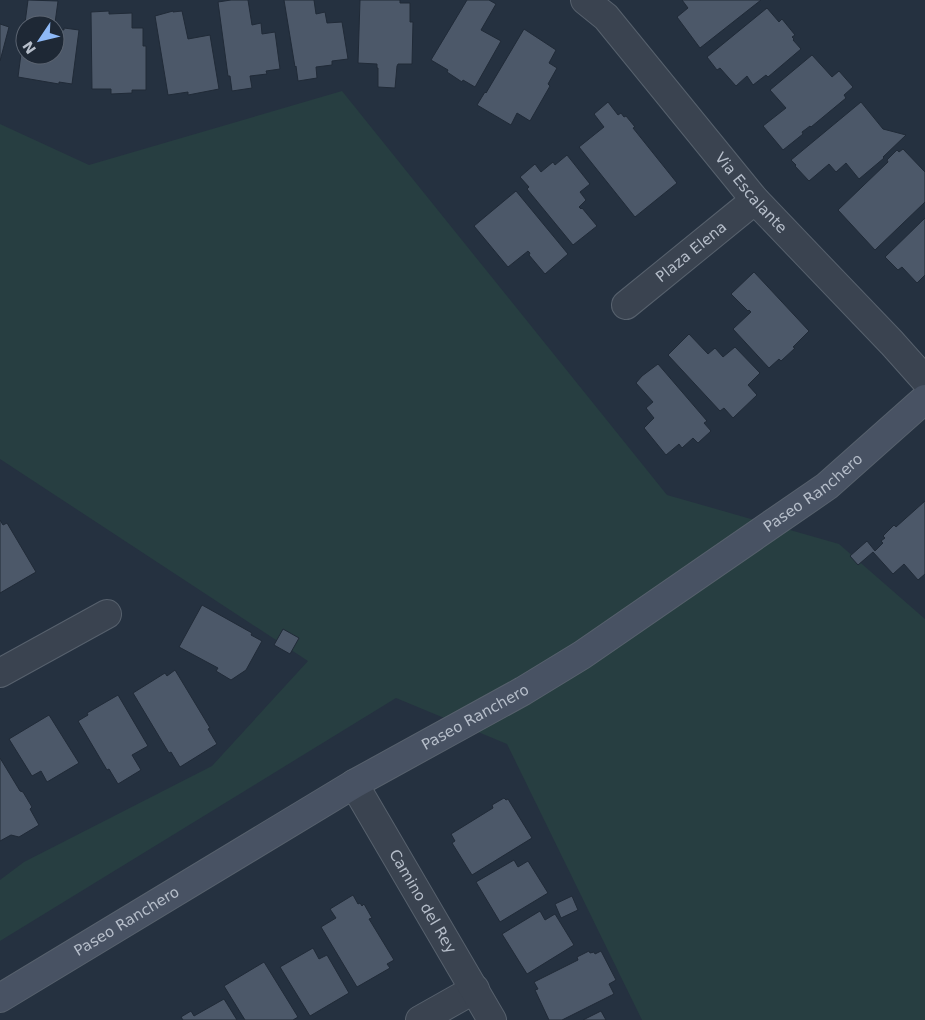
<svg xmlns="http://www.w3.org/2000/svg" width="925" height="1020" viewBox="0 0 925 1020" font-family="'DejaVu Sans',sans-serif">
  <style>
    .green { fill: #273e41 }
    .building { fill: #4c5869; stroke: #202a37 }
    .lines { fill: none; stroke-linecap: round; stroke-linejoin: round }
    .minor-casing { stroke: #57616d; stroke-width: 30 }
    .tertiary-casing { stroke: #57616d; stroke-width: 30 }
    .secondary-casing { stroke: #57616d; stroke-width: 30 }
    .minor { stroke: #3a4350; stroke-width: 28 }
    .tertiary { stroke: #3a4350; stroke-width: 28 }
    .secondary { stroke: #485263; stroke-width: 28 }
    .labels { text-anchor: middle; stroke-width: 4.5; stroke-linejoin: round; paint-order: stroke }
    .street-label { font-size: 15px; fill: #b6beca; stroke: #1e2835 }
  </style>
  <rect width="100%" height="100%" fill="#253140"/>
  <!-- green -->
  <polygon class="green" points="342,91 667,495 839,544 925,619 925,1020 642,1020 507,744 396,698 0,941 0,880 24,862 212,766 308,661 0,459 0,124 89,165"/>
  <!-- building -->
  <g class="building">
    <polygon points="28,0 58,1 55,23 53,23 53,25 25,25 25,55 55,55 55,29 64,30 64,28 79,30 72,84 59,82 59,84 18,77"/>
    <polygon points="231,0 248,0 252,25 261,23 262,34 275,32 280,69 266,71 267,74 250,76 252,88 232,91 230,76 228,76 218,2"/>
    <polygon points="284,0 314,0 316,14 325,12 327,23 342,22 348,59 332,61 332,65 316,67 317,78 298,81 296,66 295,67"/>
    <polygon points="360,0 400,0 400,3 410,3 410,22 413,22 412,64 398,64 397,66 395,88 378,87 378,68 377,68 377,64 358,63"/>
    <polygon points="467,0 489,0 496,4 481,30 501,41 475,87 463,80 462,82 447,72 448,70 431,60"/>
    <polygon points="682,0 761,0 700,48 677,17 688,8"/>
    <polygon points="767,8 779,22 782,19 795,35 792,37 794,39 793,40 801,49 768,77 766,75 753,85 747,76 736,86 720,68 717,70 707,57"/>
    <polygon points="109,11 109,14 132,13 132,28 143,28 143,46 146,46 146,90 132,90 132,93 111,94 111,89 92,89 91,12"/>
    <polygon points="173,11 173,12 182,11 188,39 210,35 219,89 188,95 188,92 168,95 155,16"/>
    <polygon points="0,24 9,27 0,61"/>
    <polygon points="524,29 556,50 549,63 557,68 548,84 550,86 530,121 517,113 511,125 477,105 485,92 486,93"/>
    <polygon points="812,55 832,77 839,71 853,87 844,95 846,98 811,127 810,126 802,132 803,134 783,150 763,126 786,108 770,90"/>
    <polygon points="608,102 618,115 621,113 624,117 626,116 635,127 633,128 677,183 635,217 579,147 604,127 594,114"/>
    <polygon points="861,102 883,129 906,135 883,157 884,158 859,179 846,163 836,172 829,164 809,181 795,166 796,165 791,160"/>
    <polygon points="903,149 925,172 925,202 875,250 838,210 888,162 887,160 897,150 899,152"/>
    <polygon points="567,155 590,184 580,192 586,200 579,207 581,209 582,208 597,226 573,245 527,189 529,187 520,177 535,164 541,172 553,162 555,165"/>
    <polygon points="516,191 568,254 545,274 529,255 530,253 528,251 508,267 474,226"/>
    <polygon points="925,218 925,275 917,283 902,267 898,270 885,257"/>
    <polygon points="754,272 809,331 793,347 795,348 781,361 779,359 769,368 733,329 751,312 749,310 748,311 731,294"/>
    <polygon points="689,334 708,354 715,348 723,357 735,347 760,373 748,385 757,395 733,418 724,408 720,411 668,355"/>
    <polygon points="658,364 707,421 704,423 711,431 698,443 693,438 682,448 679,444 666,455 644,428 654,418 646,408 653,402 636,383 642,376"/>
    <polygon points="925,501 925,574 918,580 904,564 893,574 873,552 858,565 850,556 867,541 875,551 883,543 881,541 885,538 883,536 894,525 896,527"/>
    <polygon points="0,520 3,525 7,523 36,572 0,593"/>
    <polygon points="202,605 252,633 251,635 262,641 246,670 231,680 216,671 218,668 179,647"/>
    <polygon points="283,629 299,638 290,654 274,645"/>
    <polygon points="175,670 210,728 208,729 217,744 180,767 171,752 169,753 133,693 165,673 167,676"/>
    <polygon points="118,695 148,746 132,755 141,770 118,784 109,769 107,770 78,721 88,715 87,713"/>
    <polygon points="49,715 79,763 47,782 41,771 32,776 9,739"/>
    <polygon points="0,758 20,791 23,792 32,807 30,809 39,825 19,837 11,835 0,841"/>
    <polygon points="504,798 506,800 508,799 532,838 472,875 452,843 455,841 451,834 493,808 492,805"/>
    <polygon points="514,860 518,867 528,861 548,893 500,922 476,882"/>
    <polygon points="353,895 358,904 360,903 362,906 364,904 372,918 369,919 394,960 387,964 390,968 357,987 321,927 336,918 330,909"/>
    <polygon points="572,896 578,910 561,918 555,904"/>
    <polygon points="540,911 545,920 555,914 574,945 527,974 502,934"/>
    <polygon points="313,948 319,959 327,955 349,993 310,1016 280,967"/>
    <polygon points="589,951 590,953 594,952 595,954 601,951 616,980 609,984 614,994 562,1020 549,1020 535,990 538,989 534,982 578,960 577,957"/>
    <polygon points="264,962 298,1017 293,1020 245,1020 224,986"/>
    <polygon points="224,999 237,1020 183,1020 181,1017 191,1011 194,1016"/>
    <polygon points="601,1011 606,1020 583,1020"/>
  </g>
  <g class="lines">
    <defs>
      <g id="minor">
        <path id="s1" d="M585,0l21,17 149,183 137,143 33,37"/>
        <path id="s2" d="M626,305l129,-105"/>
        <polyline points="0,673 107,614"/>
        <polyline points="420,1020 475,989"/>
      </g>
      <g id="tertiary">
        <path id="s3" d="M354,784l138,236"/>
      </g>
      <g id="secondary">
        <path id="s4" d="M0,998l354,-214 169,-93 59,-36 245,-169 98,-87"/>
      </g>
    </defs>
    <!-- minor casing -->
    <use href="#minor" class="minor-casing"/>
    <!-- tertiary casing -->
    <use href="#tertiary" class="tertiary-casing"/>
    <!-- secondary casing -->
    <use href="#secondary" class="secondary-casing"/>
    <!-- minor -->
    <use href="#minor" class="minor"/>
    <!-- tertiary -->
    <use href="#tertiary" class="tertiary"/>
    <!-- secondary -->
    <use href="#secondary" class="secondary"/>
  </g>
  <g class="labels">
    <!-- street labels -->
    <g class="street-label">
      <text dy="5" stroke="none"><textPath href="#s1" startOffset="255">Via Escalante</textPath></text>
      <text dy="5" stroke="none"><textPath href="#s2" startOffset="84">Plaza Elena</textPath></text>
      <text dy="5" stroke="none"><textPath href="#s4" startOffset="958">Paseo Ranchero</textPath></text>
      <text dy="5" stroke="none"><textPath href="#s4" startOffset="552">Paseo Ranchero</textPath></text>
      <text dy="5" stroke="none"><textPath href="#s3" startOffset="136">Camino del Rey</textPath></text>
      <text dy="5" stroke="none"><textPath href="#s4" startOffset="148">Paseo Ranchero</textPath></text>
    </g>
  </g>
  <!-- north arrow -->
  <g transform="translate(40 40) rotate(235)"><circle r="24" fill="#1e2835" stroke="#5b6471"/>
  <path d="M0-4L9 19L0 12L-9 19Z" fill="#8eb9f7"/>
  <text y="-8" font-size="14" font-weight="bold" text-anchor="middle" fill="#b6beca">N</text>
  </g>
</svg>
